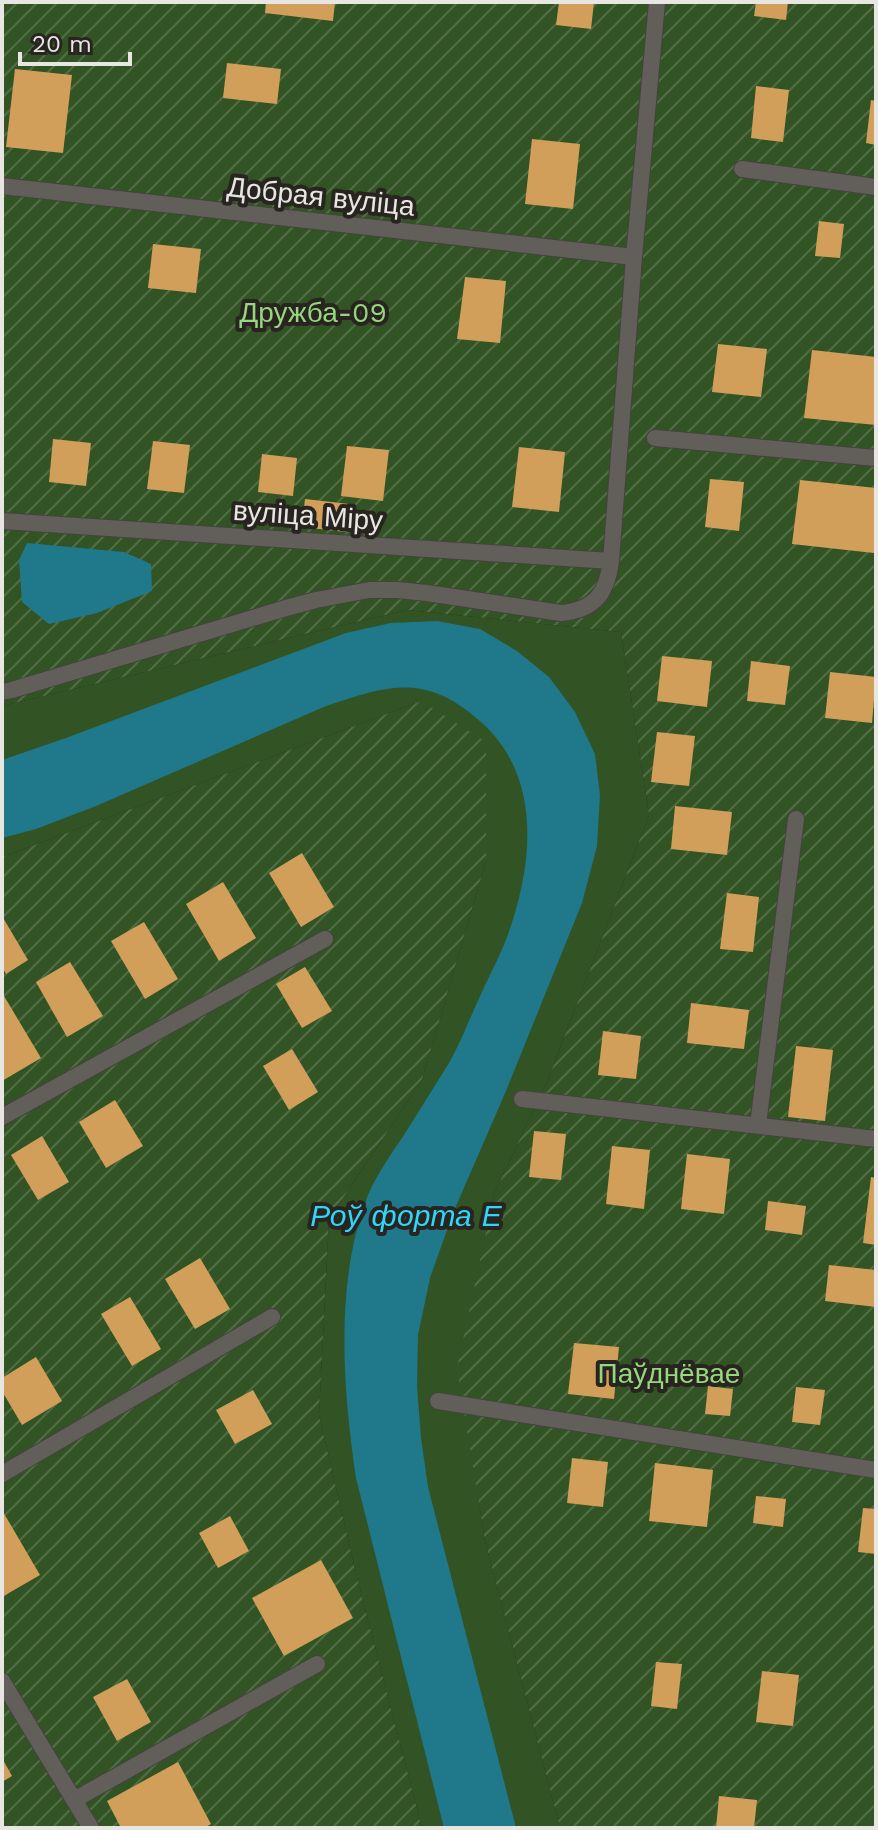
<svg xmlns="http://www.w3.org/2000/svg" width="878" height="1830" viewBox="0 0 878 1830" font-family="'Work Sans',sans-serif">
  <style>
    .grass { fill: #325425 }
    .garden { fill: url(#garden-furrows) }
    .water { fill: #20788b }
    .building { fill: #d29f5a }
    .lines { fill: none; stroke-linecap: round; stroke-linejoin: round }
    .service-casing { stroke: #45423e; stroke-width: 18 }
    .service { stroke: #625e59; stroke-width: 16 }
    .labels { text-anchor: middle; stroke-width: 8; stroke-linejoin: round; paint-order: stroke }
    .street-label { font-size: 28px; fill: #e8e6e3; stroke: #282420 }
    .park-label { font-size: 28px; fill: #95d67e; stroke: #282420 }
    .water-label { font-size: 30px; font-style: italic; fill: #2fd6f8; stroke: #282420 }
  </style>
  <defs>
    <pattern id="garden-furrows" width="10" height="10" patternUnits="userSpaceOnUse" patternTransform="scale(2)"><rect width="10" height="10" fill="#325425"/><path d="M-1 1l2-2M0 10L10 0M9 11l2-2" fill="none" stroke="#506d44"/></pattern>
  </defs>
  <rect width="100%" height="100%" fill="#282420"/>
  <!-- grass -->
  <polygon class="grass" points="407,610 621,632 649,815 549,1077 494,1194 458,1368 485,1541 560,1828 422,1828 357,1577 319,1415 329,1219 422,1080 486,861 421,701 2,857 2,706"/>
  <!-- garden -->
  <g class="garden">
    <polygon points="2,2 876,2 876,1828 560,1828 485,1541 457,1368 494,1194 549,1077 649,815 621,632 407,610 2,706"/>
    <polygon points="421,701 486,742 486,861 422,1080 329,1219 319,1415 357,1577 422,1828 2,1828 2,857"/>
  </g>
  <!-- water -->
  <g class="water">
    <polygon points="27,543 124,552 151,564 152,591 97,613 49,624 22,602 19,560"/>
    <path d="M437,621l43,8 37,22 32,26 26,35 20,42 5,41 -3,51 -15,57 -76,188 -53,122 -23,65 -12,57 -1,51 4,52 7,49 88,341h-72l-88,-350c-13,-88 -21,-190 9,-275 8,-24 25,-47 39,-68 15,-24 30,-48 45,-72 13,-23 22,-48 33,-71 8,-18 18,-36 25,-55 26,-71 36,-159 -25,-214 -55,-50 -91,-39 -156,-17l-230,100 -60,23 -34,9v-78l64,-22 280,-105 45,-10z"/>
  </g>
  <!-- building -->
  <g class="building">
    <polygon points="266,2 335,2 333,21 265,13"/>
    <polygon points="559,2 594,2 591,29 556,25"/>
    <polygon points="756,2 788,2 786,20 754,16"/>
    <polygon points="227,63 281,69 277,104 223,98"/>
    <polygon points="15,69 72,75 63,153 6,147"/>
    <polygon points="756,86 789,90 783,142 751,138"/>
    <polygon points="871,100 876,101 876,145 866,143"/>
    <polygon points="532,139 580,144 573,209 525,204"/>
    <polygon points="819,221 844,224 840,258 815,256"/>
    <polygon points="153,244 201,249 196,293 148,288"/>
    <polygon points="465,277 506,281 500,343 457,339"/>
    <polygon points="718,344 767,349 761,397 712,392"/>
    <polygon points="812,350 876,357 876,425 804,418"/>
    <polygon points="53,439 91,443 86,486 49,482"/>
    <polygon points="153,441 190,445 184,493 147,489"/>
    <polygon points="347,446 389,450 383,501 341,496"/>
    <polygon points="519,447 565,452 559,512 512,507"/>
    <polygon points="262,454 297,458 293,496 258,492"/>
    <polygon points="710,479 744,482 739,531 705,527"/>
    <polygon points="800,480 876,488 876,535 874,553 792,544"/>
    <polygon points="305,499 349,504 346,532 302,527"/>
    <polygon points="662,656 712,661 707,707 657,701"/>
    <polygon points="751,661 790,666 785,705 747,701"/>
    <polygon points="830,672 876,677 872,723 825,718"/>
    <polygon points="657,732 695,736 689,786 651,782"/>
    <polygon points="675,806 732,812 727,855 671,849"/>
    <polygon points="302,853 334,907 301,927 269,873"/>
    <polygon points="223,882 256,938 219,961 186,904"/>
    <polygon points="727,893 759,897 753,952 720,949"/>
    <polygon points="2,916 28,960 6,974 2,967"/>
    <polygon points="144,922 178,979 145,999 111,941"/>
    <polygon points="70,962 103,1016 67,1037 36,982"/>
    <polygon points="305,967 332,1011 302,1028 276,984"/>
    <polygon points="4,996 41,1058 2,1081 2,997"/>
    <polygon points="691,1003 749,1010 744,1049 687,1043"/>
    <polygon points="603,1031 641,1036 636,1079 598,1075"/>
    <polygon points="796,1046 833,1050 825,1121 788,1117"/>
    <polygon points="292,1049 318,1092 289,1110 263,1066"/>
    <polygon points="115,1100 143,1146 106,1168 79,1122"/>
    <polygon points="534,1131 566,1134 561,1180 529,1177"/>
    <polygon points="42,1136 69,1182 38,1200 11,1155"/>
    <polygon points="612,1146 650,1150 644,1209 606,1204"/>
    <polygon points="687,1154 730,1159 724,1214 681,1209"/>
    <polygon points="871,1177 876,1178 876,1245 863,1243"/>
    <polygon points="768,1201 806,1206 802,1235 765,1230"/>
    <polygon points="200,1258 230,1309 195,1329 165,1279"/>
    <polygon points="829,1265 876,1270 876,1307 825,1301"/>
    <polygon points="130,1297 161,1349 132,1366 101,1314"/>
    <polygon points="574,1343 619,1347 614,1399 568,1394"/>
    <polygon points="36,1357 62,1401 22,1425 2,1391 2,1378"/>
    <polygon points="708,1386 733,1389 730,1416 705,1414"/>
    <polygon points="796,1387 825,1390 820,1425 792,1422"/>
    <polygon points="253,1390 272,1424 235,1444 216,1410"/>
    <polygon points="572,1458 608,1462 603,1507 567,1503"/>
    <polygon points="655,1463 713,1470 707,1527 649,1521"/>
    <polygon points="756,1496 786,1499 783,1527 753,1523"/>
    <polygon points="863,1508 876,1509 876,1554 858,1552"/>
    <polygon points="2,1510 40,1575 2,1597"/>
    <polygon points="230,1516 249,1551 218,1568 199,1533"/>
    <polygon points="321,1560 353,1618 284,1656 252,1598"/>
    <polygon points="656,1662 682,1664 677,1709 651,1706"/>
    <polygon points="762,1671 799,1675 793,1726 756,1722"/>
    <polygon points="127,1679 151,1722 117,1741 93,1697"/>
    <polygon points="2,1758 12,1776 2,1782"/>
    <polygon points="178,1762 211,1824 204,1828 121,1828 107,1801"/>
    <polygon points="719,1796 757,1800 754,1828 716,1828"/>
  </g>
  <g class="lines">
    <defs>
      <g id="service">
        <polyline points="742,169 876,187"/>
        <polyline points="2,186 634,257"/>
        <polyline points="655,438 876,458"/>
        <polyline points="2,521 611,561"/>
        <path d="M2,692l10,-2 274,-82 30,-8 53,-10h29l29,3 134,20c34,-3 46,-20 50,-52l23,-304 23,-255"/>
        <polyline points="522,1099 876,1139"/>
        <polyline points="2,1117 325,939"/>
        <polyline points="758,1125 796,819"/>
        <polyline points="438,1401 876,1470"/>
        <polyline points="2,1474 272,1317"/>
        <polyline points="2,1681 91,1828"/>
        <polyline points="74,1800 317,1664"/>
      </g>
    </defs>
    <!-- service casing -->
    <use href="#service" class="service-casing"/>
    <!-- service -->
    <use href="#service" class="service"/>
  </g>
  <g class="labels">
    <!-- street labels -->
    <g class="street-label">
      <text transform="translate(321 196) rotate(6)" y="10">Добрая вуліца</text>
      <text transform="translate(308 515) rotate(4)" y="10">вуліца Міру</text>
    </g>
    <!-- park labels -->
    <g class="park-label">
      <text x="313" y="322">Дружба-09</text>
      <text x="669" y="1383">Паўднёвае</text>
    </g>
    <!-- water labels -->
    <g class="water-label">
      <text x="406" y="1226">Роў форта Е</text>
    </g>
  </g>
  <!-- border -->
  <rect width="878" height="1830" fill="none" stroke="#e8e6e3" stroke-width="8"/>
  <!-- scale -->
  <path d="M20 52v12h110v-12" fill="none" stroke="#e8e6e3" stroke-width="4"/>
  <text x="32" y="52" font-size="24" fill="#e8e6e3" stroke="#282420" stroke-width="6" paint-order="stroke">20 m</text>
</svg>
